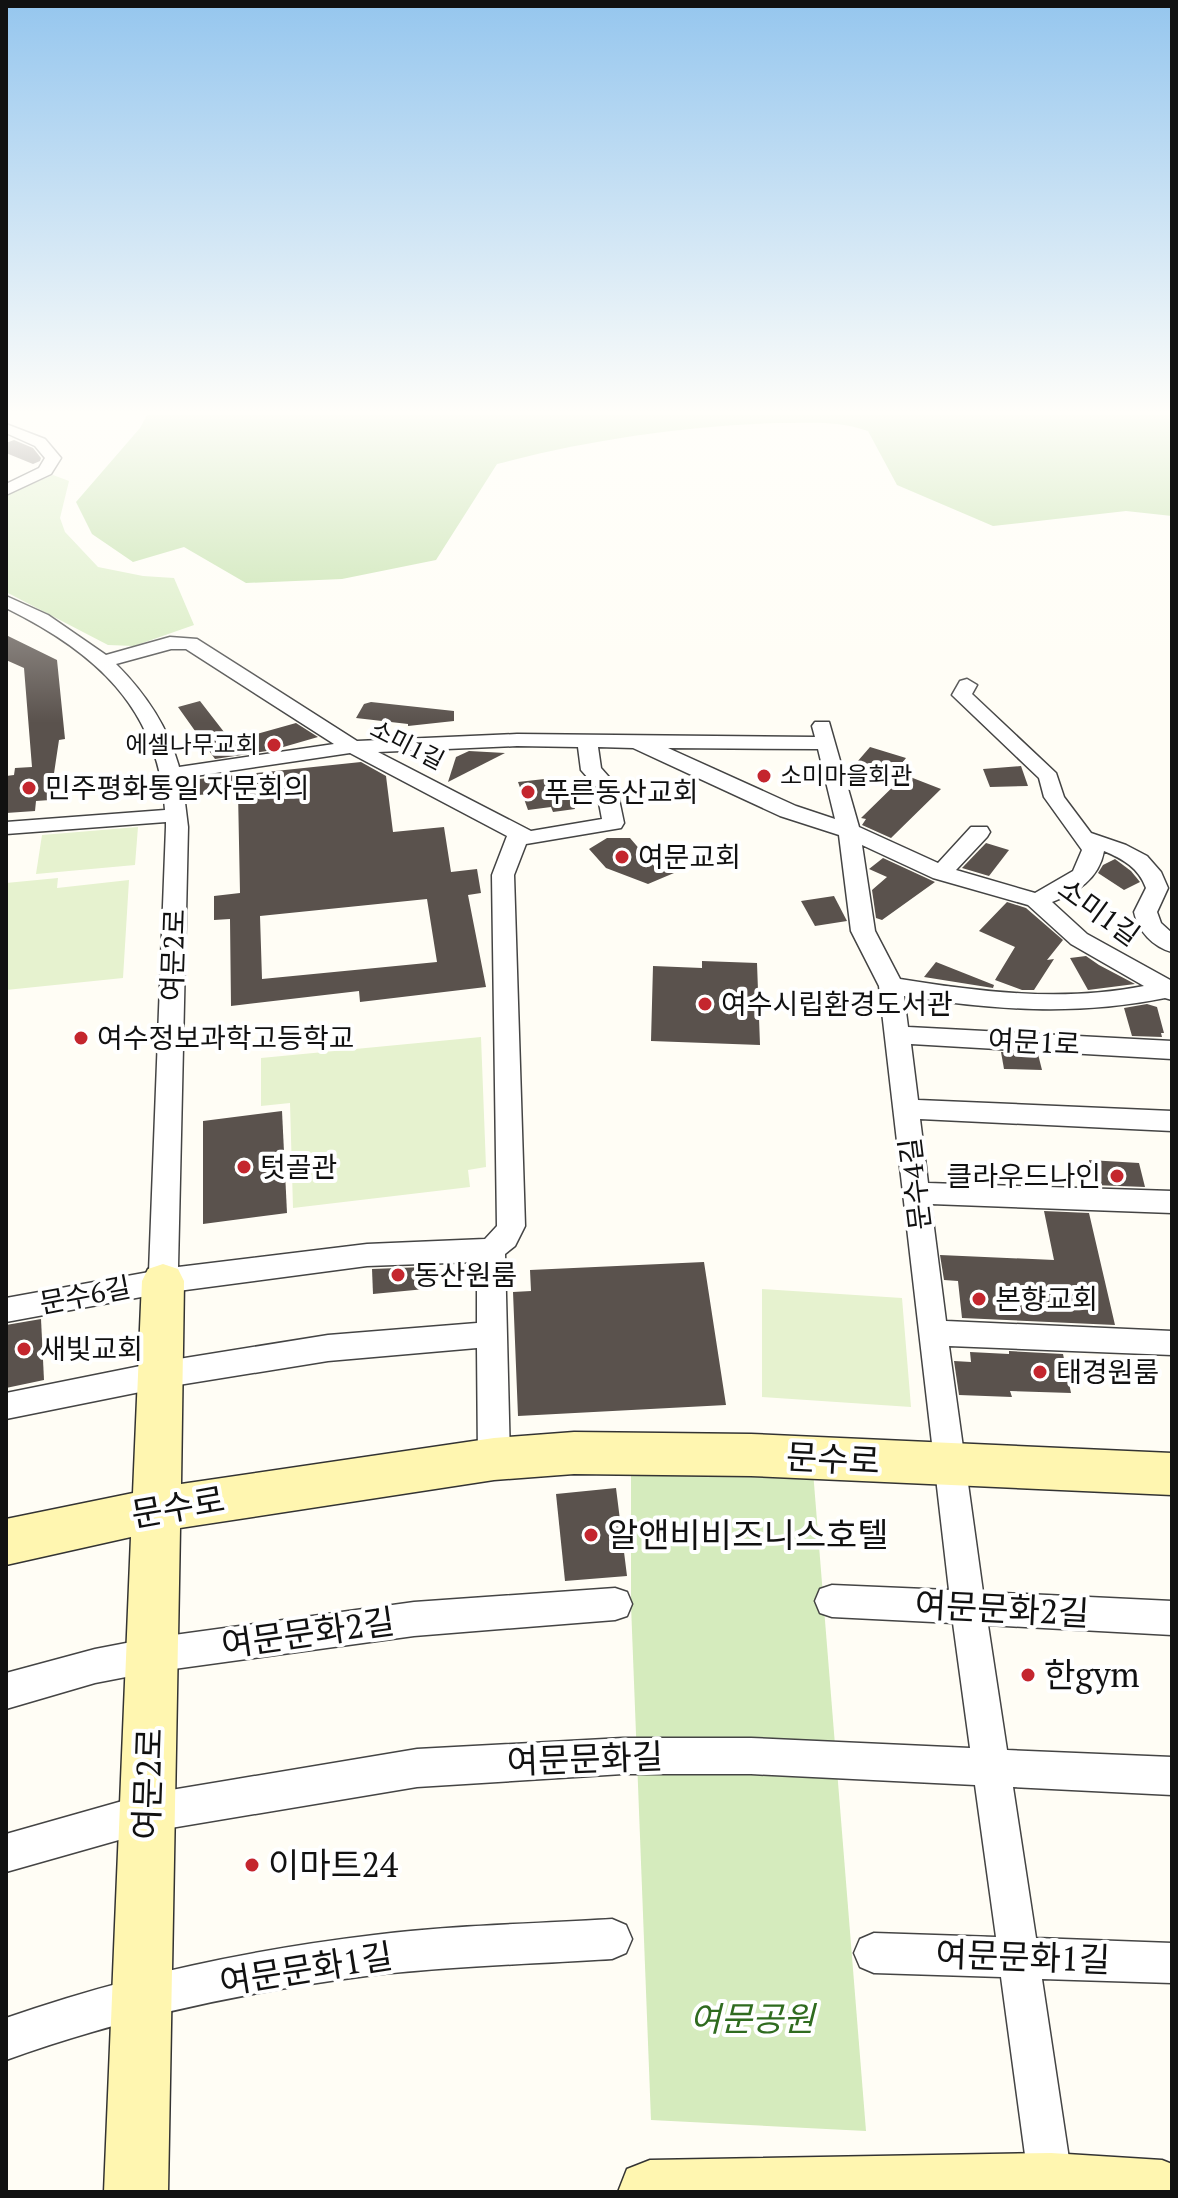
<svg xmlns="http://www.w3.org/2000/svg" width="1178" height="2198" viewBox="0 0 1178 2198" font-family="'PT Serif','Noto Sans KR',serif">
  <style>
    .green { fill: #d5ebbd }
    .forest { fill: #b9dc9c }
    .pitch { fill: #e6f2cf }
    .building { fill: #5a524d; fill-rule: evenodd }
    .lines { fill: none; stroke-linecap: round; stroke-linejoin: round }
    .street-casing { stroke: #444; stroke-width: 3 }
    .secondary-casing { stroke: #333; stroke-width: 3 }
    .street { fill: #fff; fill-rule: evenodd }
    .secondary { fill: #fff6b0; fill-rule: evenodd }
    .poi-dot { fill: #c4262e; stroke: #fff; stroke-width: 3 }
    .labels { text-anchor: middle; stroke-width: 8; stroke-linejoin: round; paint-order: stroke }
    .far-poi-label { font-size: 24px; fill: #111; stroke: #fff; text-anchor: end }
    .far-street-label { font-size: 24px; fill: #111; stroke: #fff }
    .poi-label { font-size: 28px; fill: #111; stroke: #fff; text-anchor: start }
    .street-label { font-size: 28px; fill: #111; stroke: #fff }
    .near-street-label { font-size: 34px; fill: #111; stroke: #fff }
    .near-poi-label { font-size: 34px; fill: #111; stroke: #fff; text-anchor: start }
    .near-park-label { font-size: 34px; font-style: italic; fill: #2f6b1f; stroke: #fff }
  </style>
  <rect width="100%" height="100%" fill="#fffdf5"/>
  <!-- green -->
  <g class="green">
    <polygon points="53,475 69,481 60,518 65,532 98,567 143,576 174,578 194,625 134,646 108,645 6,592 6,495"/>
    <polygon points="813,1471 866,2131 651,2120 631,1605 631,1472"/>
  </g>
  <!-- forest -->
  <path class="forest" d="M147,415h1025v101l-46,-5 -133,15 -96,-41 -29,-54c-31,-11 -59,-8 -91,-8 -95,3 -189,17 -280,41l-61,96 -94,19 -96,4 -62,-36 -51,15 -41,-28 -16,-32 64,-74z"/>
  <!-- pitch -->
  <g class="pitch">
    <polygon points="138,827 135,865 36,874 42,835"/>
    <polygon points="58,878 57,888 129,880 123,978 6,990 6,883"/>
    <polygon points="481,1037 486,1167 468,1170 470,1187 293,1208 290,1103 261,1106 261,1058"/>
    <polygon points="762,1289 902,1298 911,1407 762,1397"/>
  </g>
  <!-- building -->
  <g class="building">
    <polygon points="14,440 33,448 41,458 40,461 33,464 6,453 6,443"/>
    <polygon points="6,635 57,660 65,739 59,740 50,800 36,801 35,811 6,813 6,776 14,775 15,768 32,767 24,668 6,660"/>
    <polygon points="200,701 231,741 296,723 318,737 273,750 215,759 178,707"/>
    <polygon points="371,702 454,711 454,721 408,726 408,724 356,718 364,704"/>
    <polygon points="870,747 906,758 886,784 863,776 867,771 857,762"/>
    <polygon points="469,751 505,753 448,782 456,757"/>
    <path d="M361,762l25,14 7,56 51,-5 7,45 26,-3 4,24 -13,2 18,92 -126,15 -1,-11 -128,15 -1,-87 -16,1v-24l26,-3 -2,-101 -40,3 1,-16zM427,899l10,63 -175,17 -2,-63z"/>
    <polygon points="1021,766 1028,786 990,787 983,769"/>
    <polygon points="905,775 941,789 891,838 862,825 866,819 861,818"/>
    <polygon points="562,777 575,809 553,812 551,807 528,810 518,782"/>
    <polygon points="607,838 630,838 654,866 674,873 648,884 606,868 589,849"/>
    <polygon points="986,843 1009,850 989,876 962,868"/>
    <polygon points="883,858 935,882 882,920 876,918 872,890 887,877 869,869"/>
    <polygon points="1115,859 1131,871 1140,882 1124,890 1098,873 1103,865"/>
    <polygon points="834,896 847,921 815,926 801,901"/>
    <polygon points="1007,902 1026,908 1063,940 1047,960 1054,959 1034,990 1022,990 995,980 1015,947 979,931"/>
    <polygon points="1086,956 1099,965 1135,984 1088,990 1070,958"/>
    <polygon points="702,961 757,963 760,1045 651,1041 653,966 702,968"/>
    <polygon points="936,962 994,985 993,988 924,977"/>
    <polygon points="1147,1004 1157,1007 1164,1033 1161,1033 1162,1037 1132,1036 1124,1008"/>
    <polygon points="1001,1052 1038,1054 1042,1070 1004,1069"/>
    <polygon points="282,1111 287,1213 203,1224 203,1121"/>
    <polygon points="1089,1160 1139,1163 1145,1187 1094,1185"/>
    <polygon points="1044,1211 1089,1213 1115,1325 962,1318 958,1281 944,1280 940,1255 1054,1260"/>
    <polygon points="704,1262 726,1405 518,1416 513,1292 531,1291 530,1270"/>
    <polygon points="424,1267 425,1289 373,1294 372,1269"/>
    <polygon points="41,1319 44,1380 6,1388 6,1325"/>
    <polygon points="1009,1351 1063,1354 1071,1393 1010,1391 1012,1397 959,1395 954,1361 971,1362 970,1352 1009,1354"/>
    <polygon points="616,1488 627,1576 565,1581 556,1494"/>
  </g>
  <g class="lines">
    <defs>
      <g id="street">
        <polygon points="6,424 45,439 61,458 51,474 6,495 6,484 39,468 45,458 35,446 6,433"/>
        <path d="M6,596l42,19 58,40 64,-18 27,2 160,102 160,-7 298,3 -3,-11 3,-4h14l30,105 79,36 33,-36h16l3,5 -3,5 -31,33 79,23 38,-22 9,-21 -38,-53 -5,-19 -87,-83 8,-14 7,-2 10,6 -5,9 84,79 8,24 27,36 35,12 21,11 14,16 7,16 -11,24 4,11 11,10v19c-19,-5 -34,-21 -38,-40l12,-24c-7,-20 -23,-29 -42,-37 -5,28 -28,42 -52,51l35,32 85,47v19l-7,-2c-87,18 -173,12 -261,-2l4,31 264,14v18l-261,-15 7,56 254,11v20l-252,-12 8,64 244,8v22l-241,-9 15,117 226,10v24l-223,-9 34,246 189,9v34l-184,-10 19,125 165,7v38l-159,-8 23,151 136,5v40l-130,-4 32,213h-44l-29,-215 -127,-4 -14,-6 -6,-14 6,-14 14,-6 122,4 -21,-152 -224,-11h-128l-206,13 -270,45 -141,40v-38l141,-40 270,-45 206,-11h128l219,10 -17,-125 -121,-6 -12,-4 -5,-12 5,-12 12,-4 117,5 -70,-604 -28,-55 -12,-96 -59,-19 -147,-68 -35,-1 3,21 15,17 8,38 -3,5 -95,16 -12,31 11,351 -10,20 -10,8 5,205 -5,10 -11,4 -11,-4 -5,-10 -1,-111 -149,13 -168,27 -154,31v-26l154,-31 168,-27 149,-12v-61l-110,4 -204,27 -157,29v-24l143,-26 17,-445v-5l-160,12v-12l159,-12c-7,-104 -72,-159 -159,-202zM171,649h15l148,95 -155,23c-11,-41 -34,-74 -63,-103zM517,746l61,1 3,23 15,17 6,32 -71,12 -153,-79zM668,748l150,1 17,70 -39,-13zM350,753l157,83 -15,39 5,351 -12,13 -118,5 -189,23 10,-440 -6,-49zM862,845l71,33 95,27 43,39 73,42c-81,16 -164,6 -244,-7l-25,-48z"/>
        <polygon points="615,1588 627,1592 632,1604 627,1616 615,1620 414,1636 152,1672 95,1683 6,1709 6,1673 95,1649 152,1638 414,1602"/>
        <path d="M612,1919l14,6 6,14 -6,14 -14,6c-79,5 -159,7 -238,16 -125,16 -249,42 -368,85v-42c119,-42 243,-68 368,-83 79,-10 159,-11 238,-16z"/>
      </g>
      <g id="secondary">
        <polygon points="163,1264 178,1269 184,1281 181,1484 494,1438 574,1432 751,1434 1172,1453 1172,1495 751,1476 574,1474 494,1480 180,1528 168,2192 104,2192 131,1537 6,1565 6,1519 133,1493 142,1281 148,1269"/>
        <polygon points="1051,2153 1162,2160 1172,2164 1172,2192 618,2192 627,2169 650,2160"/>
      </g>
    </defs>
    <!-- street casing -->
    <use href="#street" class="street-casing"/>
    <!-- secondary casing -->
    <use href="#secondary" class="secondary-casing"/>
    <!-- street -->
    <use href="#street" class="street"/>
    <!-- secondary -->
    <use href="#secondary" class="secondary"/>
  </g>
  <!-- sky -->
  <linearGradient id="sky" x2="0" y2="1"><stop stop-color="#95c6ee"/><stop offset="0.57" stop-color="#fffefa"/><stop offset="1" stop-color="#fffefa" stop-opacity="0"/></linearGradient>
  <rect width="1178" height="723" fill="url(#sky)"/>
  <!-- markers -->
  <g class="poi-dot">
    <circle cx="274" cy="745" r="8"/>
    <circle cx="764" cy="776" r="8"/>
    <circle cx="29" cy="788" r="8"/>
    <circle cx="528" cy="792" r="8"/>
    <circle cx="622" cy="857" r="8"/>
    <circle cx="705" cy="1004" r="8"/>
    <circle cx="81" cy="1038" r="8"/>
    <circle cx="244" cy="1167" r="8"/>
    <circle cx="1117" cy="1176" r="8"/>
    <circle cx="398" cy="1275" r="8"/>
    <circle cx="979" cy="1299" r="8"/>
    <circle cx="24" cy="1349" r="8"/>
    <circle cx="1040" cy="1372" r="8"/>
    <circle cx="591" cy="1535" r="8"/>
    <circle cx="1028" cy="1675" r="8"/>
    <circle cx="252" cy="1865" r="8"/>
  </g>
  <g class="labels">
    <!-- far-poi labels -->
    <g class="far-poi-label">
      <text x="258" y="753">에셀나무교회</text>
      <text x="780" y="784" text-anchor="start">소미마을회관</text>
    </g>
    <!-- far-street labels -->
    <g class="far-street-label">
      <text transform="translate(407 745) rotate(27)" y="8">소미1길</text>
    </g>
    <!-- poi labels -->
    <g class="poi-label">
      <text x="45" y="798">민주평화통일 자문회의</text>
      <text x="544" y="802">푸른동산교회</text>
      <text x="638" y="867">여문교회</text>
      <text x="721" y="1014">여수시립환경도서관</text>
      <text x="97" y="1048">여수정보과학고등학교</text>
      <text x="260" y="1177">텃골관</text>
      <text x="1101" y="1186" text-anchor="end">클라우드나인</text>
      <text x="414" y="1285">동산원룸</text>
      <text x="995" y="1309">본향교회</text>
      <text x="40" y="1359">새빛교회</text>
      <text x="1056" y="1382">태경원룸</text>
    </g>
    <!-- street labels -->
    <g class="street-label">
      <text transform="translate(1099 912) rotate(36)" y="10">소미1길</text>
      <text transform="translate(173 955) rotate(-88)" y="10">여문2로</text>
      <text transform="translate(1034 1042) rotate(3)" y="10">여문1로</text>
      <text transform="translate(915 1184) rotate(-97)" y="10">문수4길</text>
      <text transform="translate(85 1295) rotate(-11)" y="10">문수6길</text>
    </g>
    <!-- near-street labels -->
    <g class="near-street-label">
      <text transform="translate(833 1459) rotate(3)" y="12">문수로</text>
      <text transform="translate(178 1507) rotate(-10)" y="12">문수로</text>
      <text transform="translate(1002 1609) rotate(3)" y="12">여문문화2길</text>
      <text transform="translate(308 1633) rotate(-8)" y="12">여문문화2길</text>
      <text transform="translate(585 1759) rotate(-2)" y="12">여문문화길</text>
      <text transform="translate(148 1784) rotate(-88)" y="12">여문2로</text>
      <text transform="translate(1023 1957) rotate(2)" y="12">여문문화1길</text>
      <text transform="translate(306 1969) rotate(-9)" y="12">여문문화1길</text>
    </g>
    <!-- near-poi labels -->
    <g class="near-poi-label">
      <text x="607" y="1547">알앤비비즈니스호텔</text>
      <text x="1044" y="1687">한gym</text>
      <text x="268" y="1877">이마트24</text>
    </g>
    <!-- near-park labels -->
    <g class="near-park-label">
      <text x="752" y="2031">여문공원</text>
    </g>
  </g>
  <!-- border -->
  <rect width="1178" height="2198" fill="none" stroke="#111111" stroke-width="16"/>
</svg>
